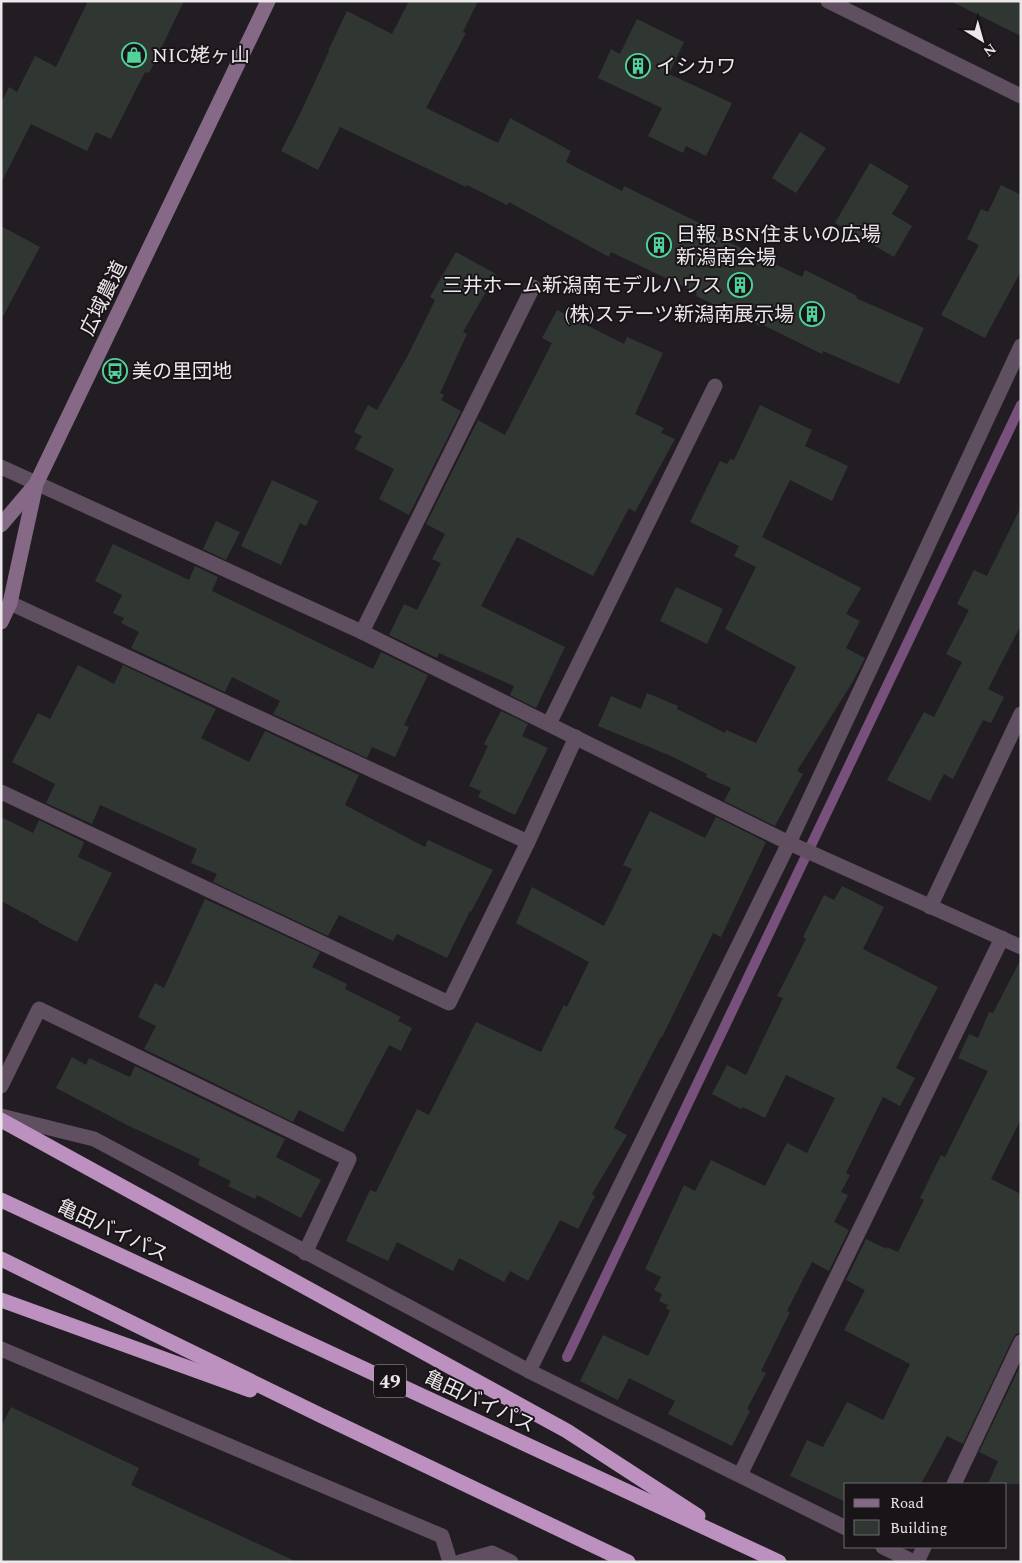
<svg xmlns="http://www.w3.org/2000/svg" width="1022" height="1563" viewBox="0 0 1022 1563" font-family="Spectral,'Noto Sans JP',serif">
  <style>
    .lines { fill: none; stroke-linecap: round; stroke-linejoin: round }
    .stream { stroke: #78507c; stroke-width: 10 }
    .building { fill: #303733 }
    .street { stroke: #604e61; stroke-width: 15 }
    .secondary { stroke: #856987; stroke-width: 15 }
    .highway { stroke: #bc90bf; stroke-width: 15 }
    .labels { text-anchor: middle; stroke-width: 4; stroke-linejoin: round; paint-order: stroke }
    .shield { fill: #181418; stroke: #aca8ac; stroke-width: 1 }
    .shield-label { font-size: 19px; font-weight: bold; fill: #ebe7eb }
    .poi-label { font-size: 20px; fill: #ebe7eb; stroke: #181418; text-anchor: start }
    .street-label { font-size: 20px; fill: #ebe7eb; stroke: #181418 }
  </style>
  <rect width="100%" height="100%" fill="#221d22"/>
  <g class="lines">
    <!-- stream -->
    <polyline class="stream" points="567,1357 1021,405"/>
  </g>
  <!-- building -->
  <g class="building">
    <polygon points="88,1 184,1 149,73 145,72 111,139 96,132 87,151 31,124 1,183 1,103 9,87 17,92 35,56 56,67"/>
    <polygon points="409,1 478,1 463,32 466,33 426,108 498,143 510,118 571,151 566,162 622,191 624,186 718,232 716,236 802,277 805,270 857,296 856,298 924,328 899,384 823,351 822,354 761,324 760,326 696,296 697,293 611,252 609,257 509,202 507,205 467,185 466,187 340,127 318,170 281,151 300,114 329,51 328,51 347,11 392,34"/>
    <polygon points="950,1 1021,1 1021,36"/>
    <polygon points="637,19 684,42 669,74 732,103 706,156 686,146 683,153 648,136 662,108 598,78 611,49 620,54"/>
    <polygon points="800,132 826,148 796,193 772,178"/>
    <polygon points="870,163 909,186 892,214 912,226 894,257 835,223"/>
    <polygon points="1001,185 1021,195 1021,271 985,338 941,315 979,245 967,239 981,209 988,212"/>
    <polygon points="1,226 40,247 1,320"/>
    <polygon points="456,252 496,274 463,332 467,334 440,393 444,395 441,400 461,411 409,515 379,499 394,469 355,449 362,436 354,432 368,405 377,410 408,355 435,300 430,297"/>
    <polygon points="557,310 624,344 627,337 663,353 635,414 664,428 661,433 675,439 635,512 629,508 593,576 517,537 481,606 565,647 536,708 510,695 514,686 439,653 437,658 389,635 404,604 417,610 441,563 432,559 445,534 426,524 478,420 505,435 552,343 542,338"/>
    <polygon points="760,405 812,430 805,446 848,466 832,501 790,480 762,537 861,588 846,614 860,621 846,648 865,658 852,683 797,771 803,774 775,826 724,801 731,788 706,777 707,774 671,756 598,726 611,696 641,709 647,693 678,706 677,709 725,733 726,730 756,743 796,667 725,629 756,567 734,556 739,546 690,522 720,461 727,464 730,459 734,460"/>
    <polygon points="272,480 318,501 306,526 300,523 281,565 241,546"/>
    <polygon points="1021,507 1021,625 988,689 1004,697 991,723 983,720 953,779 944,774 930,801 887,780 924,712 934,717 962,662 946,654 969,610 957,604 974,570 987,576"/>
    <polygon points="216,521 240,532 226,560 203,549"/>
    <polygon points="113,544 189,580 195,566 218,577 212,591 373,669 381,652 428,675 404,725 409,727 395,757 372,747 367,758 273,714 280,701 232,677 225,692 131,648 139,632 121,623 124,618 113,613 122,595 95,581"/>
    <polygon points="676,587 723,609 707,644 660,621"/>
    <polygon points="78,665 114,684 123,665 216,709 201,738 249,762 265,731 359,775 345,805 425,847 428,840 493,870 471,912 470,911 447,958 397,934 393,941 339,915 328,936 213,882 217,874 191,863 197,849 100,805 92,824 46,803 55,784 12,762 38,713 50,719"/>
    <polygon points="501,711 528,724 522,736 548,748 515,815 478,797 481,791 469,786 488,746 484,744"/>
    <polygon points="650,811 705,838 716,817 766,842 721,937 713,933 662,1037 661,1037 614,1128 627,1135 592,1194 595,1196 578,1229 560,1220 528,1281 510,1271 504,1282 459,1258 453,1271 397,1242 388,1261 346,1241 370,1190 376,1192 417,1109 429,1115 476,1022 541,1052 564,1005 567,1007 589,962 516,923 532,887 604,926 632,869 623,865"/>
    <polygon points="1,817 33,833 39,820 84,842 78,857 112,873 77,942 38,922 39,921 1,901"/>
    <polygon points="842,886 884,907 863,949 938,987 896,1068 915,1078 900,1106 883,1097 846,1173 850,1175 841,1192 848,1195 834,1222 849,1230 829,1271 812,1262 787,1311 790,1312 761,1371 766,1373 747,1409 750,1411 732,1446 668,1414 675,1401 629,1378 618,1400 580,1381 603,1335 648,1356 670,1311 666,1308 668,1305 659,1301 662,1294 654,1290 661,1277 645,1269 684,1185 695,1191 711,1160 765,1186 787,1143 807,1153 835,1098 786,1075 765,1118 743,1107 741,1109 712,1094 727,1065 746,1075 783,998 777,996 806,939 803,937 824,895 834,900"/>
    <polygon points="205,899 320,952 312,967 347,984 345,989 401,1017 398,1021 412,1028 401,1051 389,1045 343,1132 299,1110 293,1122 144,1049 156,1026 138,1017 155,983 164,988"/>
    <polygon points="1021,959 1021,1119 991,1179 1021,1194 1021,1333 1016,1334 1013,1338 963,1444 947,1436 921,1484 846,1484 846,1502 790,1476 807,1440 823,1447 847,1402 883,1420 910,1364 844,1330 865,1290 846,1280 866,1239 887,1249 887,1247 898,1252 924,1200 920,1198 941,1155 945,1157 988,1071 958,1058 969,1034 978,1038 989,1012 993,1013"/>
    <polygon points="72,1057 86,1065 89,1058 130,1077 135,1066 285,1139 276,1157 321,1180 301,1218 257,1195 255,1199 228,1186 231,1181 198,1165 200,1159 127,1125 56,1088"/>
    <polygon points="1021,1364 1021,1484 988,1484 998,1461 979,1452"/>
    <polygon points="11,1407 139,1468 131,1485 297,1562 1,1562 1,1427"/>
  </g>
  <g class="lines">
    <!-- street -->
    <g class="street">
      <polyline points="828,1 1021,96"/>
      <polyline points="1,467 362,632 789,843 1021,947"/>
      <polyline points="10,603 528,842"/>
      <polyline points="362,632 533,287"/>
      <polyline points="549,724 715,386"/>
      <polyline points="1,792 449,1003 528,842 576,737"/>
      <polyline points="930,907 1021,714"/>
      <polyline points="1,1086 39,1009 349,1159 305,1253"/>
      <polyline points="1,1116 94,1139 529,1371 846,1528"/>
      <polyline points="1,1349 442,1536 450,1562"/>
      <polyline points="529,1371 789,843 1021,346"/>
      <polyline points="740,1475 1002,938"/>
      <polyline points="954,1484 1021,1342"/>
      <polyline points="883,1547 914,1562"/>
      <polyline points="460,1562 492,1553 511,1562"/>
      <polyline points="917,1562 924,1547"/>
    </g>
    <!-- secondary -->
    <g class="secondary">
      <polyline points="1,525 35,485"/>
      <polyline points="1,622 10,603 36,484 268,1"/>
    </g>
    <!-- highway -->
    <g class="highway">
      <polyline points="1,1120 567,1431 698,1516"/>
      <polyline points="1,1200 779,1562"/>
      <polyline points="1,1259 322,1416 628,1562"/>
      <polyline points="1,1300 250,1390"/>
    </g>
  </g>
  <!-- icons -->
  <defs>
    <symbol id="shop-ring" viewBox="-11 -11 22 22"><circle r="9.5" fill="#181418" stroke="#4fd399" stroke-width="1.5"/><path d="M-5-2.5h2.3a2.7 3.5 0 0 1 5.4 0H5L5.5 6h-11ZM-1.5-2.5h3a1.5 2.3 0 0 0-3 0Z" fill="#4fd399"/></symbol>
    <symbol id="building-ring" viewBox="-11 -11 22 22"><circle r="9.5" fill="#181418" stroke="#4fd399" stroke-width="1.5"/><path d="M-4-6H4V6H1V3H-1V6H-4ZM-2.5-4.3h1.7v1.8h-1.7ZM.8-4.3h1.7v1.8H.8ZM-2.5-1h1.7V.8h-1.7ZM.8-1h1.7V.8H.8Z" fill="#4fd399"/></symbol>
    <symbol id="bus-ring" viewBox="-11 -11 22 22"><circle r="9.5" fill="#181418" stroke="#4fd399" stroke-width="1.5"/><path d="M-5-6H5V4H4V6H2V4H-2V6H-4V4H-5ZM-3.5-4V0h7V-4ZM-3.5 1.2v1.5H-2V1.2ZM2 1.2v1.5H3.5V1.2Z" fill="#4fd399"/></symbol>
  </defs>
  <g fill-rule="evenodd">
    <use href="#shop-ring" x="120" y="41" width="28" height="28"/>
    <use href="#building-ring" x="624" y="52" width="28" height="28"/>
    <use href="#building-ring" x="645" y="231" width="28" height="28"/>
    <use href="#building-ring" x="726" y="271" width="28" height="28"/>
    <use href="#building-ring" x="798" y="300" width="28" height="28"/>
    <use href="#bus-ring" x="101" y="357" width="28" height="28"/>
  </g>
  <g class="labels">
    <!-- shield labels -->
    <rect class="shield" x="374" y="1364.5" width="32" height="33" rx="4"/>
    <g class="shield-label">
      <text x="390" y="1388">49</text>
    </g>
    <!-- poi labels -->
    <g class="poi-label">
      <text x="152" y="62">NIC姥ヶ山</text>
      <text x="656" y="73">イシカワ</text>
      <text x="676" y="241">日報 BSN住まいの広場<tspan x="676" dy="23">新潟南会場</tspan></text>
      <text x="722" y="292" text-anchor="end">三井ホーム新潟南モデルハウス</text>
      <text x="794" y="321" text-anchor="end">(株)ステーツ新潟南展示場</text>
      <text x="132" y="378">美の里団地</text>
    </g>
    <!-- street labels -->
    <g class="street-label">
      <text transform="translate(103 298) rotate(-64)" y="7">広域農道</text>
      <text transform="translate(113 1230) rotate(25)" y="7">亀田バイパス</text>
      <text transform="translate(480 1401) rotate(25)" y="7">亀田バイパス</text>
    </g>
  </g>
  <!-- border -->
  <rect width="1022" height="1563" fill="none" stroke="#ebe7eb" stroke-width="5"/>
  <!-- legend -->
  <rect x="844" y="1483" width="162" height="65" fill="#181418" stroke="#6c686c"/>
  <rect x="854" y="1499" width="25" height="8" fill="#856987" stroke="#6c686c"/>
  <text x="890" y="1508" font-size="15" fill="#ebe7eb">Road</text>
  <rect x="854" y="1520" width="25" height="15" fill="#303733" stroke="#6c686c"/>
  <text x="890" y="1533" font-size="15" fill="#ebe7eb">Building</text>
  <!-- north arrow -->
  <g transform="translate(982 40) rotate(143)" stroke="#181418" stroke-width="4" paint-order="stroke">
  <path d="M0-4L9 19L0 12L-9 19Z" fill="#ebe7eb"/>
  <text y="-8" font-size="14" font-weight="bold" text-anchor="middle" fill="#ebe7eb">N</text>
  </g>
</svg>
